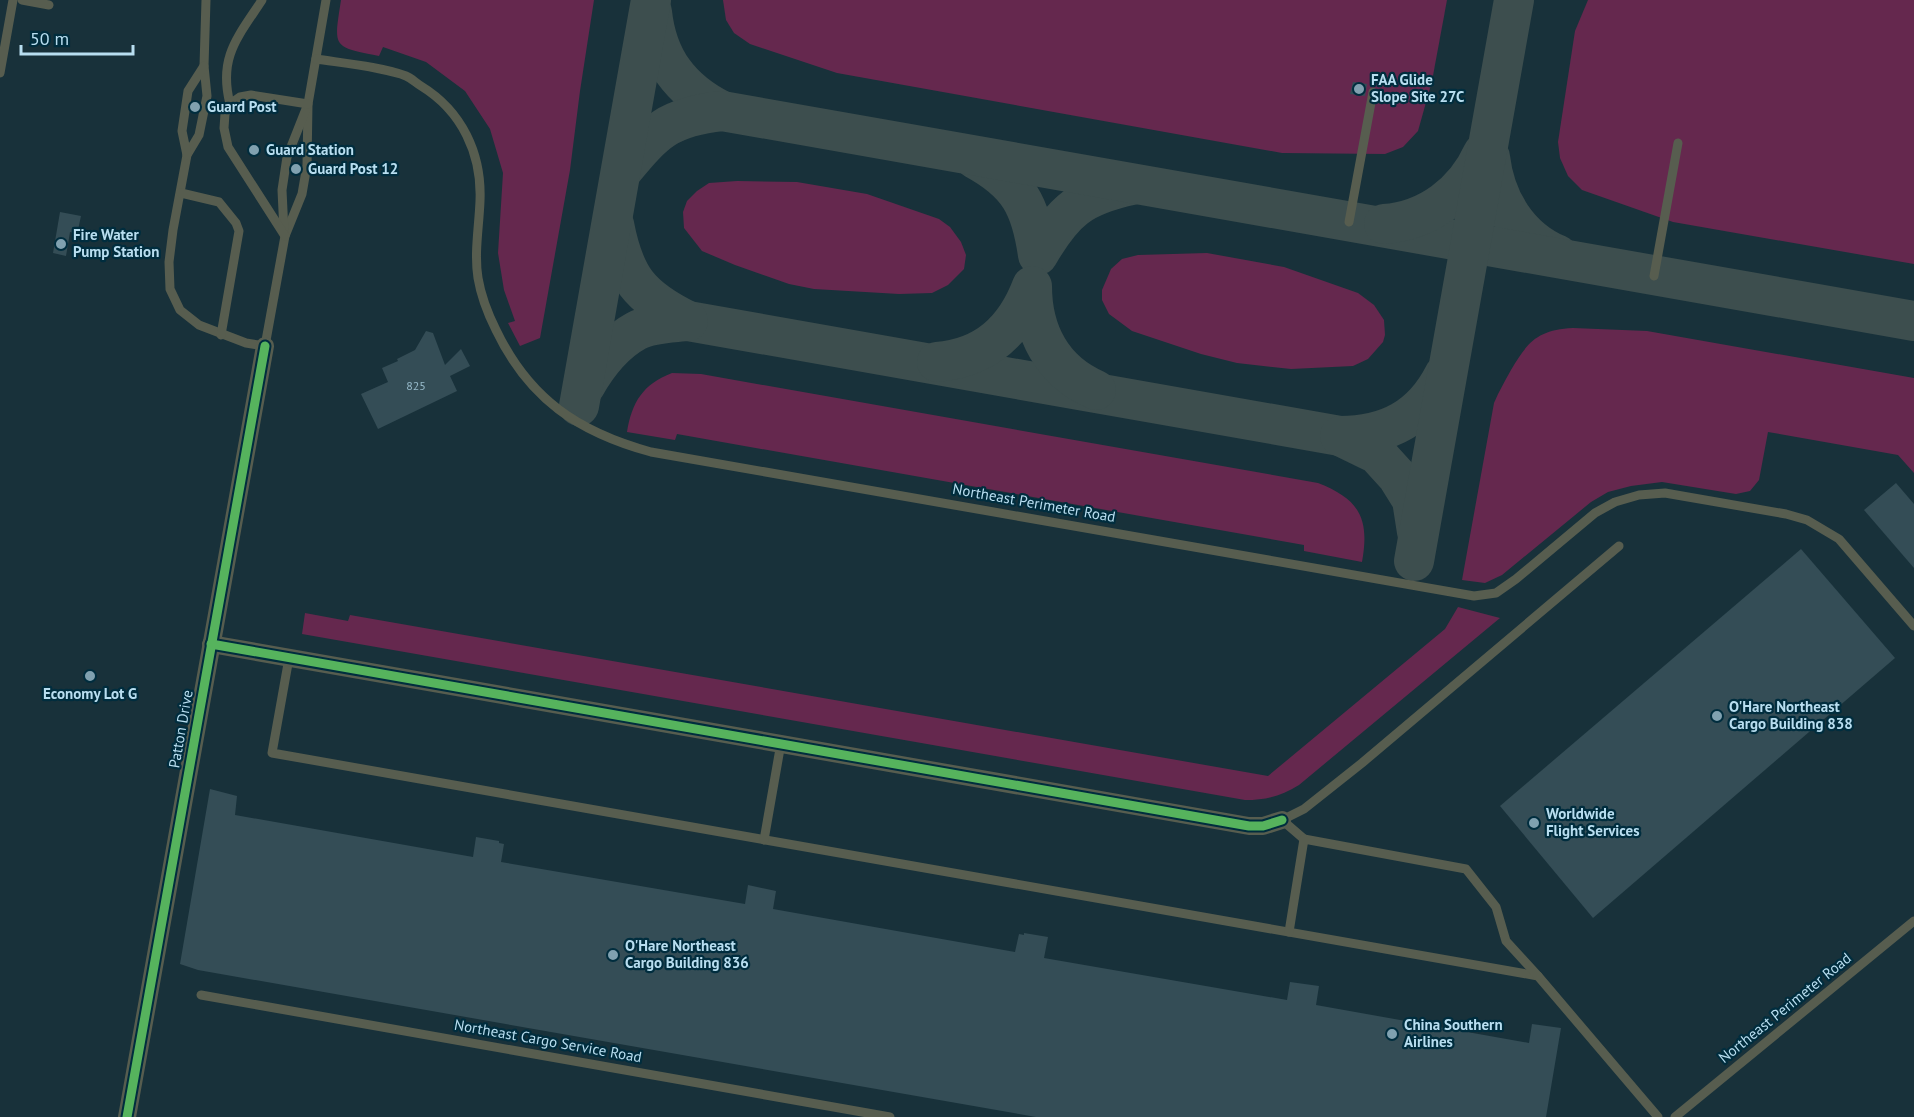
<svg xmlns="http://www.w3.org/2000/svg" width="1914" height="1117" viewBox="0 0 1914 1117" font-family="'PT Sans',sans-serif">
  <style>
    .green { fill: #65284e }
    .lines { fill: none; stroke-linecap: round; stroke-linejoin: round }
    .taxiway { stroke: #3d4e4e; stroke-width: 40 }
    .building { fill: #344d56 }
    .service { stroke: #575d4f; stroke-width: 9 }
    .minor { stroke: #575d4f; stroke-width: 18 }
    .cycleway-casing { stroke: #002d3e; stroke-width: 13 }
    .cycleway { stroke: #56b35d; stroke-width: 9 }
    .poi-dot { fill: #80a1b0; stroke: #002d3e; stroke-width: 2 }
    .labels { text-anchor: middle; stroke-width: 4.5; stroke-linejoin: round; paint-order: stroke }
    .number-label { font-size: 12px; fill: #97baca }
    .poi-label { font-size: 15px; font-weight: bold; fill: #b8def0; stroke: #002d3e; text-anchor: start }
    .street-label { font-size: 15px; fill: #b8def0; stroke: #002d3e }
  </style>
  <rect width="100%" height="100%" fill="#18313a"/>
  <!-- green -->
  <g class="green">
    <path d="M341,0h253l-14,91 -10,79 -30,168 -20,8 -12,-23 7,-2 -11,-31 -6,-37 5,-80 -13,-44 -25,-38 -39,-29 -43,-15 -4,9c-48,-9 -45,-9 -38,-56z"/>
    <polygon points="723,0 1447,0 1432,81 1418,131 1403,147 1385,154 1282,153 837,73 750,44 734,33 726,20"/>
    <polygon points="1588,0 1914,0 1914,264 1673,222 1582,190 1568,176 1560,158 1558,142 1575,31"/>
    <polygon points="737,181 797,182 867,194 939,219 950,227 961,242 966,255 964,269 948,285 932,293 899,294 814,289 789,284 735,265 702,251 684,228 683,212 687,201 697,191 709,183"/>
    <polygon points="1207,253 1284,267 1358,293 1374,305 1384,320 1385,335 1383,342 1368,359 1353,366 1291,369 1237,363 1201,354 1132,331 1109,314 1102,300 1102,290 1111,269 1122,259 1138,255"/>
    <path d="M1573,328l74,3 267,47v95l-16,-18 -130,-23 -9,48 -9,11 -14,3 -74,-12 -31,4 -23,6 -17,10 -89,73 -17,8 -23,-3 32,-177c5,-12 11,-22 17,-33 17,-29 27,-40 62,-42z"/>
    <path d="M672,373l29,1 617,109c41,16 52,35 44,79l-58,-11v-6l-627,-111 -2,6 -48,-8c5,-30 16,-48 45,-59z"/>
    <path d="M1458,607l42,11 -201,167c-18,11 -33,15 -54,15l-943,-166 3,-21 43,8 2,-6 918,161 177,-147z"/>
  </g>
  <g class="lines">
    <!-- taxiway -->
    <g class="taxiway">
      <path d="M652,12c5,47 28,78 70,99"/>
      <path d="M1490,157c5,43 28,81 68,98"/>
      <path d="M975,159c44,24 56,47 63,96 26,-45 43,-59 94,-70"/>
      <path d="M622,171c33,-40 46,-54 100,-60l1192,210"/>
      <path d="M1384,224c44,-3 81,-31 99,-71"/>
      <polyline points="688,321 1340,436"/>
      <path d="M937,362c48,-4 78,-31 95,-76 0,46 20,85 64,104"/>
      <path d="M585,386c12,-21 29,-43 51,-55 15,-8 36,-8 52,-10 -49,-24 -64,-44 -74,-97"/>
      <polyline points="579,406 651,0"/>
      <path d="M1417,532l-5,-32 -15,-24 -20,-22 -37,-18c47,0 82,-18 104,-61"/>
      <polyline points="1414,561 1514,0"/>
    </g>
  </g>
  <!-- building -->
  <g class="building">
    <polygon points="1353,82 1367,84 1365,96 1350,94"/>
    <polygon points="60,212 81,216 78,230 75,230 74,233 70,232 66,256 53,253"/>
    <polygon points="426,331 433,333 445,365 461,349 470,366 450,376 457,391 378,429 361,394 388,382 382,368 398,361 397,359 415,350"/>
    <polygon points="1896,483 1914,504 1914,568 1864,510"/>
    <polygon points="1801,549 1895,658 1593,918 1500,806"/>
    <polygon points="210,789 237,796 235,815 473,857 476,837 499,841 499,843 504,844 501,862 745,904 748,885 776,891 773,909 1015,952 1019,934 1024,935 1024,933 1048,937 1044,958 1287,1000 1290,982 1319,986 1316,1005 1529,1043 1532,1024 1561,1028 1546,1117 1036,1117 198,970 180,964"/>
  </g>
  <g class="lines">
    <!-- service -->
    <g class="service">
      <polyline points="22,0 49,5"/>
      <polyline points="206,0 204,66 207,96 199,135 187,155 173,230 169,262 170,289 180,310 199,325 246,343 265,346 285,236 302,194 307,165 308,104 326,0"/>
      <path d="M316,59c26,4 67,8 90,17 5,2 10,7 15,10 41,25 61,68 59,115 -1,26 -6,52 -2,77 3,18 10,36 18,52 33,69 82,102 155,122l823,144 22,-3 20,-14 79,-66 20,-11 24,-7 26,-2 121,21 21,6 32,19 75,87"/>
      <polyline points="0,73 13,0"/>
      <path d="M230,104c-12,-47 8,-67 32,-104"/>
      <polyline points="187,155 182,131 188,91 204,66"/>
      <polyline points="181,193 219,202 236,223 239,231 221,335"/>
      <polyline points="1349,222 1373,92"/>
      <polyline points="284,232 282,190 287,157 306,109"/>
      <polyline points="285,236 228,147 224,128 225,114 230,104 240,97 251,95 308,104"/>
      <polyline points="1654,276 1678,143"/>
      <polyline points="289,658 272,753 1538,976 1658,1117"/>
      <polyline points="1304,839 1282,820 1304,809 1362,763 1619,546"/>
      <polyline points="764,840 781,743"/>
      <polyline points="1289,932 1304,839 1466,869 1496,907 1506,941 1538,976"/>
      <polyline points="201,995 890,1117"/>
      <polyline points="1675,1117 1914,921"/>
    </g>
    <!-- minor -->
    <g class="minor">
      <polyline points="211,644 1249,826 1263,826 1282,820"/>
      <polyline points="127,1117 265,346"/>
    </g>
    <defs>
      <g id="cycleway">
        <polyline points="211,644 1249,826 1263,826 1282,820"/>
        <polyline points="127,1117 265,346"/>
      </g>
    </defs>
    <!-- cycleway casing -->
    <use href="#cycleway" class="cycleway-casing"/>
    <!-- cycleway -->
    <use href="#cycleway" class="cycleway"/>
  </g>
  <!-- markers -->
  <g class="poi-dot">
    <circle cx="1359" cy="89" r="6"/>
    <circle cx="195" cy="107" r="6"/>
    <circle cx="254" cy="150" r="6"/>
    <circle cx="296" cy="169" r="6"/>
    <circle cx="61" cy="244" r="6"/>
    <circle cx="90" cy="676" r="6"/>
    <circle cx="1717" cy="716" r="6"/>
    <circle cx="1534" cy="823" r="6"/>
    <circle cx="613" cy="955" r="6"/>
    <circle cx="1392" cy="1034" r="6"/>
  </g>
  <g class="labels">
    <!-- number labels -->
    <g class="number-label">
      <text x="416" y="390">825</text>
    </g>
    <!-- poi labels -->
    <g class="poi-label">
      <text x="1371" y="85">FAA Glide<tspan x="1371" dy="17">Slope Site 27C</tspan></text>
      <text x="207" y="112">Guard Post</text>
      <text x="266" y="155">Guard Station</text>
      <text x="308" y="174">Guard Post 12</text>
      <text x="73" y="240">Fire Water<tspan x="73" dy="17">Pump Station</tspan></text>
      <text x="90" y="699" text-anchor="middle">Economy Lot G</text>
      <text x="1729" y="712">O'Hare Northeast<tspan x="1729" dy="17">Cargo Building 838</tspan></text>
      <text x="1546" y="819">Worldwide<tspan x="1546" dy="17">Flight Services</tspan></text>
      <text x="625" y="951">O'Hare Northeast<tspan x="625" dy="17">Cargo Building 836</tspan></text>
      <text x="1404" y="1030">China Southern<tspan x="1404" dy="17">Airlines</tspan></text>
    </g>
    <!-- street labels -->
    <g class="street-label">
      <text transform="translate(1034 503) rotate(10)" y="5">Northeast Perimeter Road</text>
      <text transform="translate(181 729) rotate(-80)" y="5">Patton Drive</text>
      <text transform="translate(1785 1008) rotate(-39)" y="5">Northeast Perimeter Road</text>
      <text transform="translate(548 1041) rotate(10)" y="5">Northeast Cargo Service Road</text>
    </g>
  </g>
  <!-- scale -->
  <path d="M21 45v9h112v-9" fill="none" stroke="#b8def0" stroke-width="3"/>
  <text x="30" y="45" font-size="18" fill="#b8def0" stroke="#002d3e" stroke-width="4.5" paint-order="stroke">50 m</text>
</svg>
